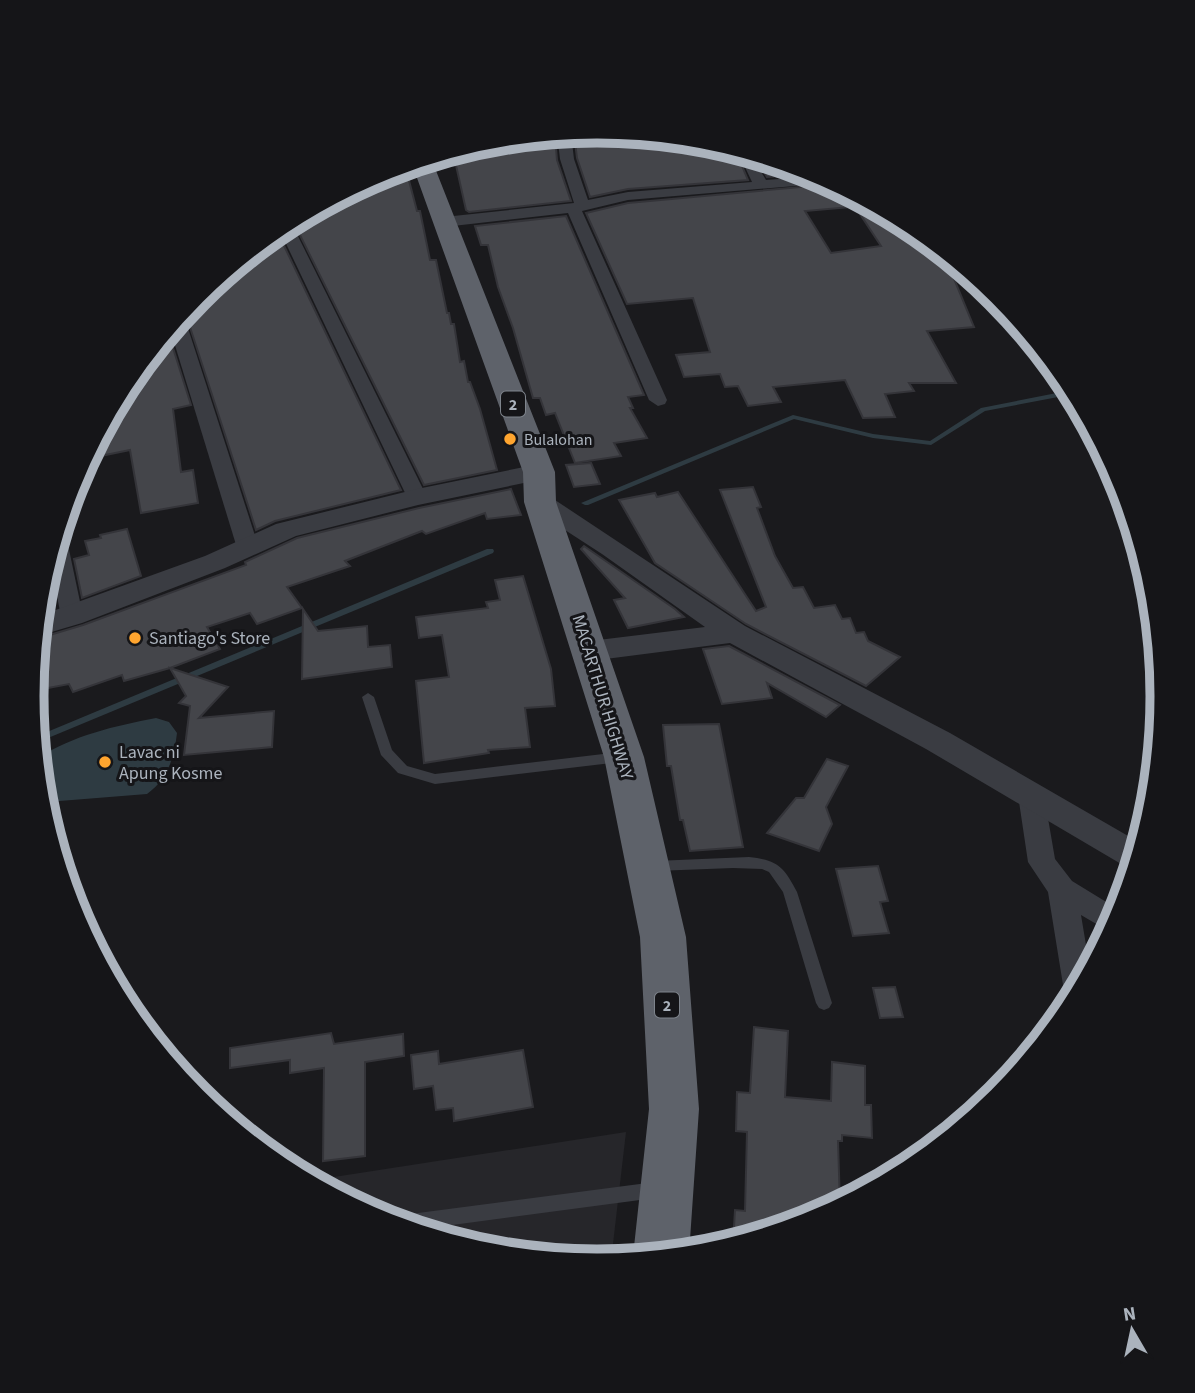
<svg xmlns="http://www.w3.org/2000/svg" width="1195" height="1393" viewBox="0 0 1195 1393" font-family="'Source Sans 3',sans-serif">
  <style>
    .built { fill: #26262a }
    .water { fill: #2e3b42 }
    .lines { fill: none; stroke-linecap: round; stroke-linejoin: round }
    .stream { fill: #2e3b42; fill-rule: evenodd }
    .building { fill: #44454a; stroke: #343439; stroke-width: 2 }
    .service { fill: #3a3c42; fill-rule: evenodd }
    .minor { fill: #3a3c42; fill-rule: evenodd }
    .tertiary { fill: #3a3c42; fill-rule: evenodd }
    .trunk { fill: #5e626a; fill-rule: evenodd }
    .poi-dot { fill: #ffa52f; stroke: #151518; stroke-width: 2.5 }
    .labels { text-anchor: middle; stroke-width: 6; stroke-linejoin: round; paint-order: stroke }
    .shield { fill: #151518; stroke: #7e848c; stroke-width: 2 }
    .shield-label { font-size: 16px; font-weight: bold; fill: #abb3bd }
    .far-poi-label { font-size: 16px; fill: #abb3bd; stroke: #151518; text-anchor: start }
    .poi-label { font-size: 18px; fill: #abb3bd; stroke: #151518; text-anchor: start }
    .street-label { font-size: 18px; fill: #abb3bd; stroke: #151518 }
    .rim { fill: none; stroke: #abb3bd; stroke-width: 9 }
  </style>
  <rect width="100%" height="100%" fill="#1a1a1d"/>
  <!-- built -->
  <polygon class="built" points="626,1132 611,1261 597,1262 487,1252 381,1219 308,1181"/>
  <!-- water -->
  <path class="water" d="M156,718l13,4 8,11c-3,25 -9,46 -30,61l-100,8 -6,-4 3,-13 -6,-27c36,-23 77,-32 118,-40z"/>
  <g class="lines">
    <!-- stream -->
    <g class="stream">
      <polygon points="1072,390 1074,394 985,411 931,445 873,438 794,419 588,505 585,505 581,503 793,415 873,434 930,441 981,408"/>
      <polygon points="487,549 493,549 494,551 493,553 36,743 35,737"/>
    </g>
  </g>
  <!-- building -->
  <g class="building">
    <polygon points="598,131 708,141 735,149 748,180 628,189 590,197 577,158 574,134"/>
    <polygon points="555,136 557,160 571,201 469,212 466,210 453,152 476,145 495,144 494,141"/>
    <polygon points="754,155 798,169 814,174 767,177"/>
    <polygon points="402,167 402,174 407,173 417,211 420,211 430,260 436,260 447,313 449,313 451,324 454,324 460,362 464,361 468,382 470,382 480,409 497,470 424,485 293,221 381,173"/>
    <polygon points="833,184 873,205 805,211 831,253 881,246 860,214 886,212 912,226 932,242 950,269 974,327 927,331 956,383 909,383 914,391 885,394 895,417 863,418 845,380 773,387 781,402 748,406 738,386 725,387 720,374 684,377 676,355 710,352 693,298 627,304 586,213 628,203"/>
    <polygon points="566,216 644,395 628,397 633,408 630,408 647,438 614,443 621,456 575,463 555,413 546,415 540,398 533,398 513,328 498,287 488,245 481,245 475,226"/>
    <polygon points="277,231 401,490 275,521 256,530 188,321 181,316 198,296"/>
    <polygon points="168,332 191,405 173,409 181,472 193,470 198,503 141,513 130,450 86,459 127,382"/>
    <polygon points="591,463 600,484 574,487 566,465"/>
    <polygon points="753,487 761,507 757,508 775,556 793,588 803,587 814,608 835,605 842,619 850,618 856,633 864,632 868,641 900,657 866,686 746,624 655,563 619,500 655,493 657,497 678,492 756,611 766,607 720,490"/>
    <polygon points="511,489 521,515 487,519 485,513 426,534 422,531 345,561 350,566 287,587 302,608 257,624 250,613 207,627 220,649 170,668 124,681 122,675 73,692 69,684 32,691 36,649 46,647 43,637 83,625 246,565 245,562 297,538 419,508"/>
    <polygon points="127,529 141,576 82,598 74,559 89,555 85,541 101,538 100,535"/>
    <polygon points="584,546 675,609 684,617 628,628 614,600 625,598 581,549"/>
    <polygon points="523,576 551,669 555,706 525,708 530,747 488,750 489,753 424,763 416,681 449,677 442,635 419,638 416,617 488,608 486,602 500,600 495,580"/>
    <polygon points="303,609 318,631 367,626 368,647 390,645 392,667 302,679"/>
    <polygon points="729,646 840,705 826,717 767,683 772,698 722,704 703,649"/>
    <polygon points="170,668 228,687 199,718 274,711 272,747 184,755 190,706 179,703 186,696"/>
    <polygon points="719,724 743,847 690,851 683,820 680,820 671,766 667,766 663,725"/>
    <polygon points="827,759 848,766 826,807 832,824 819,851 767,833 796,798 804,798"/>
    <polygon points="878,866 888,901 880,902 889,933 853,936 836,869"/>
    <polygon points="895,987 903,1017 880,1018 873,988"/>
    <polygon points="754,1027 788,1031 785,1097 831,1101 832,1062 865,1066 865,1105 871,1105 872,1138 842,1135 842,1141 838,1141 840,1205 814,1220 733,1244 735,1210 745,1211 747,1132 736,1131 737,1092 750,1093"/>
    <polygon points="331,1033 334,1044 403,1034 404,1056 365,1062 365,1156 323,1161 324,1068 290,1073 290,1060 230,1068 230,1048"/>
    <polygon points="523,1050 533,1107 454,1121 453,1108 436,1110 433,1086 414,1089 411,1055 438,1051 439,1064"/>
  </g>
  <g class="lines">
    <!-- service -->
    <g class="service">
      <polygon points="368,693 374,697 392,750 407,766 435,774 620,752 625,754 626,757 625,760 620,762 435,784 398,773 381,755 362,697"/>
      <path d="M749,857c29,3 35,10 48,35l35,111 -3,5 -5,2 -5,-2 -3,-5 -33,-111 -14,-20 -7,-3 -29,-1 -78,3 -5,-1 -2,-4 2,-4 5,-1z"/>
      <polygon points="655,1182 661,1184 663,1190 661,1196 655,1198 415,1230 387,1221 389,1218 395,1216"/>
    </g>
    <!-- minor -->
    <g class="minor">
      <polygon points="557,134 571,134 574,159 588,200 628,192 752,182 737,150 751,155 766,180 819,176 831,183 628,200 582,211 667,400 665,404 658,406 649,400 568,213 444,227 436,222 444,217 574,203 560,159"/>
      <polygon points="291,222 427,497 424,501 410,501 407,497 279,229"/>
      <polygon points="976,278 986,287 971,287 969,283"/>
      <polygon points="180,318 186,322 259,548 256,553 240,553 237,548 170,329"/>
      <polygon points="58,534 67,540 83,616 80,621 72,623 64,621 61,616 50,562"/>
      <polygon points="1031,785 1040,788 1044,795 1055,859 1072,881 1121,911 1110,932 1081,915 1090,969 1073,1002 1068,1000 1064,991 1048,892 1028,862 1018,795 1022,788"/>
    </g>
    <!-- tertiary -->
    <g class="tertiary">
      <polygon points="539,464 548,466 552,472 548,478 418,505 296,536 225,568 82,623 38,636 39,616 205,556 276,524 417,489"/>
      <polygon points="540,494 549,496 745,626 950,733 1142,844 1133,871 926,749 730,643 590,661 579,658 575,651 579,644 590,641 705,627 602,554 531,508 527,502 531,496"/>
    </g>
    <!-- trunk -->
    <polygon class="trunk" points="431,158 555,472 556,502 644,757 686,937 699,1109 689,1254 634,1259 633,1256 649,1109 640,937 604,757 524,502 523,472 412,164"/>
  </g>
  <!-- markers -->
  <g class="poi-dot">
    <circle cx="510" cy="439" r="7"/>
    <circle cx="135" cy="638" r="7"/>
    <circle cx="105" cy="762" r="7"/>
  </g>
  <g class="labels">
    <!-- shield labels -->
    <g class="shield">
      <rect x="501" y="391.5" width="24" height="25" rx="5"/>
      <rect x="655" y="992.5" width="24" height="25" rx="5"/>
    </g>
    <g class="shield-label">
      <text x="513" y="410">2</text>
      <text x="667" y="1011">2</text>
    </g>
    <!-- far-poi labels -->
    <g class="far-poi-label">
      <text x="524" y="445">Bulalohan</text>
    </g>
    <!-- poi labels -->
    <g class="poi-label">
      <text x="149" y="644">Santiago's Store</text>
      <text x="119" y="758">Lavac ni<tspan x="119" dy="21">Apung Kosme</tspan></text>
    </g>
    <!-- street labels -->
    <g class="street-label">
      <text transform="translate(603 697) rotate(73)" y="6">MACARTHUR HIGHWAY</text>
    </g>
  </g>
  <!-- crop -->
  <path d="M0 0H1195V1393H0ZM44 696a553 553 0 1 1 1106 0a553 553 0 1 1-1106 0Z" fill="#151518" fill-rule="evenodd"/>
  <path class="rim" d="M44 696a553 553 0 1 1 1106 0a553 553 0 1 1-1106 0Z"/>
  <!-- north arrow -->
  <g transform="translate(1132 1330) rotate(351)" stroke="#151518" stroke-width="5" paint-order="stroke">
  <path d="M0-5L12 26L0 18L-12 26Z" fill="#abb3bd"/>
  <text y="-10" font-size="19" font-weight="bold" text-anchor="middle" fill="#abb3bd">N</text>
  </g>
</svg>
